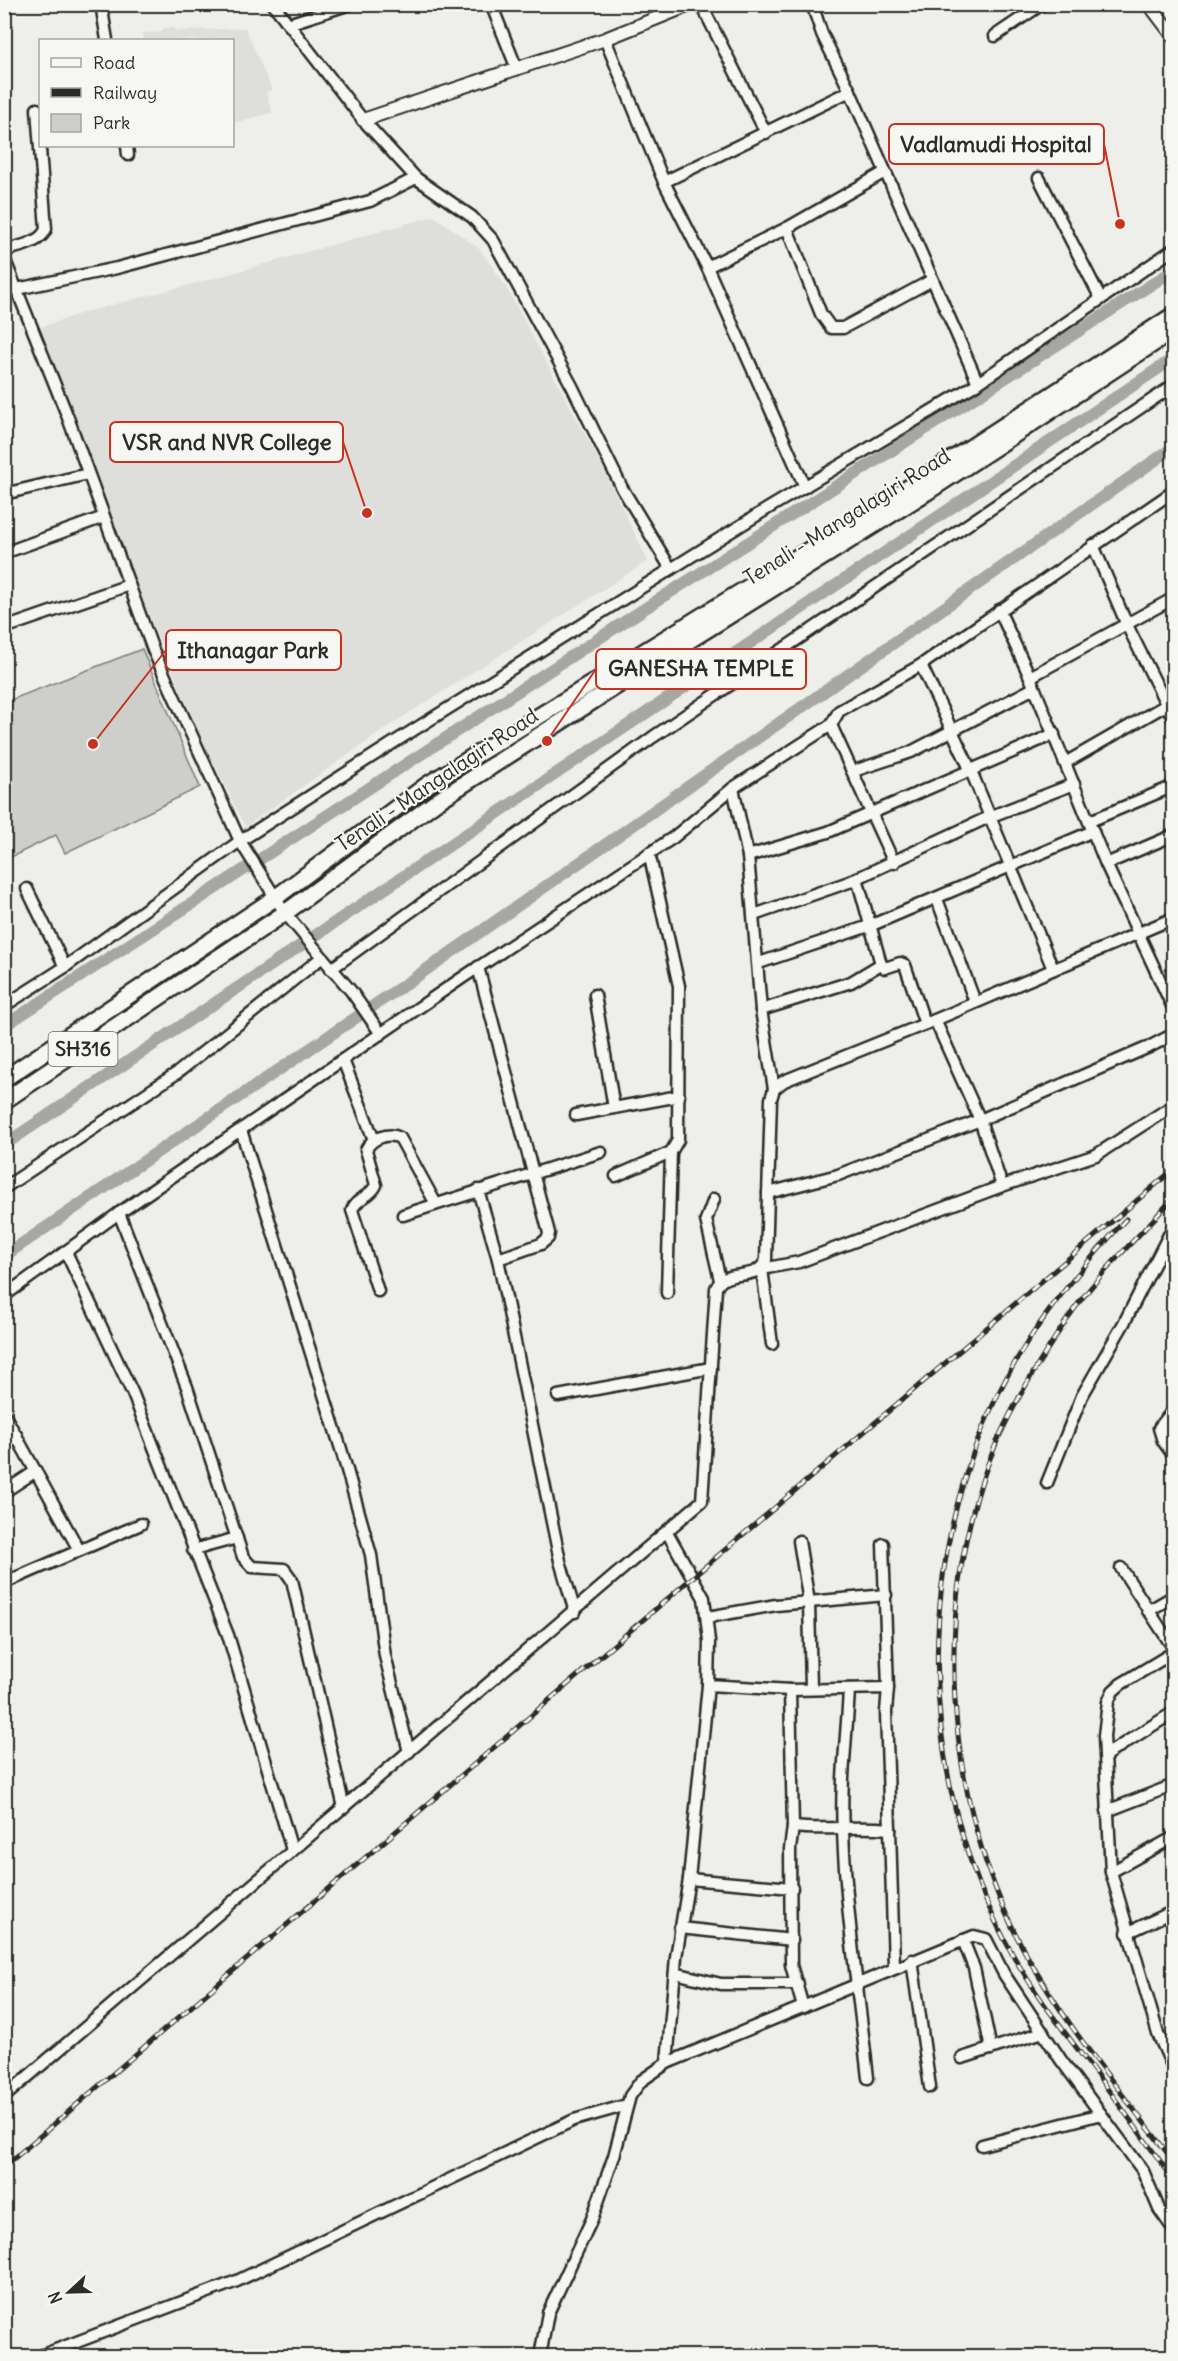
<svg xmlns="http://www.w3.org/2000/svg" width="1178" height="2361" viewBox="0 0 1178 2361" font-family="Delius,sans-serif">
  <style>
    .built { fill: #dededb }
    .green { fill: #cececa; stroke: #7c7c7a; stroke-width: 1.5 }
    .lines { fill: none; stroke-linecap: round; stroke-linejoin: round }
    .canal { stroke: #a6a6a3; stroke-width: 12 }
    .minor-casing { stroke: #2b2b2b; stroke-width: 15 }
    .tertiary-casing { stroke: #2b2b2b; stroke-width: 16 }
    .primary-casing { stroke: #2b2b2b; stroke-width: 20 }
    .minor { stroke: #f6f6f2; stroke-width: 10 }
    .tertiary { stroke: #f6f6f2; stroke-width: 12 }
    .primary { stroke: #f6f6f2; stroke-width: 15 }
    .rail-casing { stroke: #2b2b2b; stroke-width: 5 }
    .rail { stroke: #f6f6f2; stroke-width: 3; stroke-dasharray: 9; stroke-linecap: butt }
    .labels { text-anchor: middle; stroke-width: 4.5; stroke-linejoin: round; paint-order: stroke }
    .shield { fill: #f6f6f2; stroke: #686867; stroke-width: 1.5 }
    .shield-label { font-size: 20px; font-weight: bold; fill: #2b2b2b }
    .street-label { font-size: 21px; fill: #2b2b2b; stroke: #f6f6f2 }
    .leader { fill: none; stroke: #c8321e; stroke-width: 2 }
    .callout-dot { fill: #c8321e; stroke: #f6f6f2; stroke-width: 2 }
    .callout { fill: #f6f6f2; stroke: #c8321e; stroke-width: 2 }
    .callout-label { font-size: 22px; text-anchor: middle; font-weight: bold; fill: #2b2b2b }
  </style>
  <rect width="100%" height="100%" fill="#eeeeea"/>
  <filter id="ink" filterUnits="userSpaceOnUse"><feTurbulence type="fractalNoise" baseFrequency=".0167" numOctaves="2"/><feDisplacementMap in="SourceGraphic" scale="12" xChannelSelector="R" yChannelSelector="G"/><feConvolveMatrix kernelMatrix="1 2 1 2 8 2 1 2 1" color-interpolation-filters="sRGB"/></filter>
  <g filter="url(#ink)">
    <!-- built -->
    <g class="built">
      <polygon points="163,28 174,28 175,31 245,28 272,90 266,92 272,113 233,123 232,40 144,40 143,33 162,32"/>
      <polygon points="434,216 480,249 505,285 601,464 648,561 398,720 245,827 199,733 133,578 41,327 85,312 208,280"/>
    </g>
    <!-- green -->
    <polygon class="green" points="142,649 200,787 65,853 56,835 5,860 5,702"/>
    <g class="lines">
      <!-- canal -->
      <g class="canal">
        <polyline points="4,1026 644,609 1174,270"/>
        <polyline points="4,1145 1174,358"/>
        <polyline points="4,1256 413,979 1174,447"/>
      </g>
      <defs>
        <g id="minor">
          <polyline points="101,4 107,40"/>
          <polyline points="273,4 363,120 416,178 472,217 493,240 572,386 622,488 671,569"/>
          <polyline points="491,4 517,69"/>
          <polyline points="701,4 766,133"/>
          <polyline points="812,4 822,34 850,91 978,383"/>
          <polyline points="288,24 350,4"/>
          <polyline points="995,36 1042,4"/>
          <polyline points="605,39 664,182 707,267 805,487"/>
          <polyline points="127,146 128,155"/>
          <polyline points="1039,178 1101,299"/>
          <polyline points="664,182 850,91"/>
          <polyline points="787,228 821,314 831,328 843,328 932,280"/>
          <path d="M4,251c14,-5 36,-7 42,-22l-9,-120"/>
          <polyline points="4,258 67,415 153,650 240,841 285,913 351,991 381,1034"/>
          <polyline points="707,267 787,228 885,172"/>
          <polyline points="17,289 117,268 370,201 416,178"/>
          <polyline points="4,494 88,474"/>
          <polyline points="1093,545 1127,625 1174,720"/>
          <polyline points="4,553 104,517"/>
          <polyline points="999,610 1030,677 1106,864 1174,1010"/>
          <polyline points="13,625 129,585"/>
          <polyline points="921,665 971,771 1053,969"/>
          <polyline points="1030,677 1174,598"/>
          <polyline points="831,725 894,863"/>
          <polyline points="1065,763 1173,701"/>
          <polyline points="854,771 911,752 1034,688"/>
          <polyline points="733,788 748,856 761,1010 774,1089"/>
          <polyline points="1090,821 1174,786"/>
          <polyline points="748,856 828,832 1054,734"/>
          <polyline points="1106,864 1174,835"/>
          <polyline points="857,878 881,964 885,968 900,963 905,965 925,1024"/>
          <polyline points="27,889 65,967"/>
          <polyline points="937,899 975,1002"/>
          <polyline points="754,915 849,882 989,817 1074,784"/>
          <polyline points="759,963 872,925 1093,831"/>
          <polyline points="478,967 549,1233 548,1238 541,1244 498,1259"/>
          <polyline points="331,969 653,737 1174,385"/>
          <polyline points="595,995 614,1108"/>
          <polyline points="4,1006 65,967 240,841 404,736 767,509 978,383 1174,249"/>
          <polyline points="761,1010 851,982 881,964"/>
          <polyline points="935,1020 980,1120 1002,1186"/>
          <polyline points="343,1060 374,1140"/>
          <polyline points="576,1115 679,1096"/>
          <polyline points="241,1130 341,1449 371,1555 385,1656 409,1752"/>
          <polyline points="616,1176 671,1152 678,1140 679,986 649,853"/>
          <polyline points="4,1188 177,1073 321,958"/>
          <polyline points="478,1190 498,1259 560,1561 575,1612"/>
          <polyline points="768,1193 838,1175 980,1120 1149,1047 1174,1034"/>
          <polyline points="714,1199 706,1220 720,1280"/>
          <polyline points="119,1213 187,1387 243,1557 252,1567 284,1569 292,1580 344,1808"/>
          <polyline points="403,1215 601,1152"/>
          <polyline points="66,1252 133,1394 228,1635 292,1850"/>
          <path d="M378,1291l-26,-81c4,-12 19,-13 24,-25l-10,-35c5,-12 23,-18 34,-12l36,66"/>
          <polyline points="667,1293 671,1152"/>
          <polyline points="4,1296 119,1213 462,978 674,837 733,788 831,725 839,711 921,665 1174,491"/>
          <polyline points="772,1344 762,1269 799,1262 1002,1186 1096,1155 1174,1105"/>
          <polyline points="558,1396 711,1368"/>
          <polyline points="1174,1409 1159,1428 1163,1441 1174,1456"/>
          <polyline points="4,1414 79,1550"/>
          <polyline points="4,1445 17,1436"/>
          <polyline points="1047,1483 1082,1396 1124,1323 1174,1225"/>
          <polyline points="4,1492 36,1471"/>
          <polyline points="667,1532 704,1598 709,1641 708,1685 790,1690 793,1827 790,1849 791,1965 803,2007"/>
          <polyline points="799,1541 809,1602 811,1688"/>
          <polyline points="883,1544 888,1688"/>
          <polyline points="193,1550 237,1538"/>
          <polyline points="1121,1568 1174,1649"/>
          <polyline points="4,1583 141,1524"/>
          <polyline points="1148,1611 1174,1596"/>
          <polyline points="708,1617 776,1605 886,1595"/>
          <path d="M849,1689c-2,47 -9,95 -6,142 3,83 16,165 25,247"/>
          <path d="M790,1690l98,-2 -2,24 4,117c-33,-4 -64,2 -97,-2"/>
          <polyline points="1106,1755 1174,1712"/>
          <polyline points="1107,1811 1174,1785"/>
          <polyline points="890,1829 894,1967"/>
          <polyline points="1174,1837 1111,1872 1158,2034 1174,2070"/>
          <polyline points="1111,1872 1104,1736 1108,1702 1113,1691 1121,1684 1174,1652"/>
          <polyline points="689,1879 792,1888"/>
          <polyline points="680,1928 792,1940"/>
          <polyline points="1127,1933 1174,1911"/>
          <polyline points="963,1940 974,1968 991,2049"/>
          <polyline points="912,1960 930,2087"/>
          <polyline points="675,1973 721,1984 798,1984"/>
          <polyline points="962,2058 1043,2032"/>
          <polyline points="667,2063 676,1957 689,1879 708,1685"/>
          <path d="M4,2097l698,-596 14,-213c11,-22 40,-4 50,-28l5,-161 3,-10 10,-8 151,-61 239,-102"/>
          <polyline points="982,2145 1101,2114"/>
          <polyline points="40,2356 237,2281 574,2120 627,2105"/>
          <polyline points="540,2356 548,2313 592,2219 614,2156 630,2096 641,2081 667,2063 974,1936 986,1939 1004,1974 1061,2060 1143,2171 1159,2209 1174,2230"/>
        </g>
        <g id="tertiary">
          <polyline points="1149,4 1174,37"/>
          <polyline points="363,120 605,39 692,4"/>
        </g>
        <g id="primary">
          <polyline points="4,1079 275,898 427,785 879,507 1174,315"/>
          <polyline points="4,1101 285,913 436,802 621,683 927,492 1174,330"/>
        </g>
      </defs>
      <!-- minor casing -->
      <use href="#minor" class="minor-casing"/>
      <!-- tertiary casing -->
      <use href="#tertiary" class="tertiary-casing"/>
      <!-- primary casing -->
      <use href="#primary" class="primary-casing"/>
      <!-- minor -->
      <use href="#minor" class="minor"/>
      <!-- tertiary -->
      <use href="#tertiary" class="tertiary"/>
      <!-- primary -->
      <use href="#primary" class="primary"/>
      <defs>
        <g id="rail">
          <path d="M1174,1197c-36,41 -78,78 -108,124 -25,37 -49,77 -68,118 -69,158 -55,363 27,513 41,75 98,142 149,210"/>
          <path d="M1126,1219c-40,44 -79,89 -109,140 -105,179 -106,416 -4,596 24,43 55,81 84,120 26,34 51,70 77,105"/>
          <polyline points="4,2167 693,1577 1174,1169"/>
        </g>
      </defs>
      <!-- rail casing -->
      <use href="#rail" class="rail-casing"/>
      <!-- rail -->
      <use href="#rail" class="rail"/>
    </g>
  </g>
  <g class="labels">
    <!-- shield labels -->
    <rect class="shield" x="48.5" y="1032" width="69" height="34" rx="4.5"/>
    <g class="shield-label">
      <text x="83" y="1056">SH316</text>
    </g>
    <!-- street labels -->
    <g class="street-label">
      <text transform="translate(847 517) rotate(-32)" y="7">Tenali - Mangalagiri Road</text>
      <text transform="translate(437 780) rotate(-34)" y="7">Tenali - Mangalagiri Road</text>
    </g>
  </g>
  <!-- callouts -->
  <path class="leader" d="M1120 224L1104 144M367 513L343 442M93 744L166 650M547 741L596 669"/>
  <g class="callout-dot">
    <circle cx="1120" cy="224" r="6"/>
    <circle cx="367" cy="513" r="6"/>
    <circle cx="93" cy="744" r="6"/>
    <circle cx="547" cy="741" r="6"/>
  </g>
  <g class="callout">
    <rect x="889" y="124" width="215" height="40" rx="6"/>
    <rect x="110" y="422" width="233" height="40" rx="6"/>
    <rect x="166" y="630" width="175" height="40" rx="6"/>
    <rect x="596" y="649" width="210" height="40" rx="6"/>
  </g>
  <g class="callout-label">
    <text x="996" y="152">Vadlamudi Hospital</text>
    <text x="227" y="450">VSR and NVR College</text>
    <text x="253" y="658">Ithanagar Park</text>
    <text x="701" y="676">GANESHA TEMPLE</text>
  </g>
  <!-- margin -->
  <rect width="1178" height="2361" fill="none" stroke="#f6f6f2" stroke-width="24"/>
  <rect x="12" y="12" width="1154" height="2337" fill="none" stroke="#2b2b2b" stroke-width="2" filter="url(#ink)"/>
  <!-- legend -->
  <rect x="39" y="39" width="195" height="108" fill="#f6f6f2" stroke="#a5a5a2" stroke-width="1.5"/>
  <rect x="51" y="58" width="30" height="9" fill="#f6f6f2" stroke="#a5a5a2" stroke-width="1.5"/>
  <text x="93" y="69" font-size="18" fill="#2b2b2b">Road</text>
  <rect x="51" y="88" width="30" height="9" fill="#2b2b2b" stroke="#a5a5a2" stroke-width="1.5"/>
  <text x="93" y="99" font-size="18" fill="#2b2b2b">Railway</text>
  <rect x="51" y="114" width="30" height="18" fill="#cececa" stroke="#a5a5a2" stroke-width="1.5"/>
  <text x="93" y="129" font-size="18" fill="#2b2b2b">Park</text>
  <!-- north arrow -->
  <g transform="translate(69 2292) rotate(248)" stroke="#f6f6f2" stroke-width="4.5" paint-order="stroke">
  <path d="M0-4.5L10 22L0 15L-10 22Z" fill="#2b2b2b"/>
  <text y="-9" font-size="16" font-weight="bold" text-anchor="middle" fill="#2b2b2b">N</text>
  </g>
</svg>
